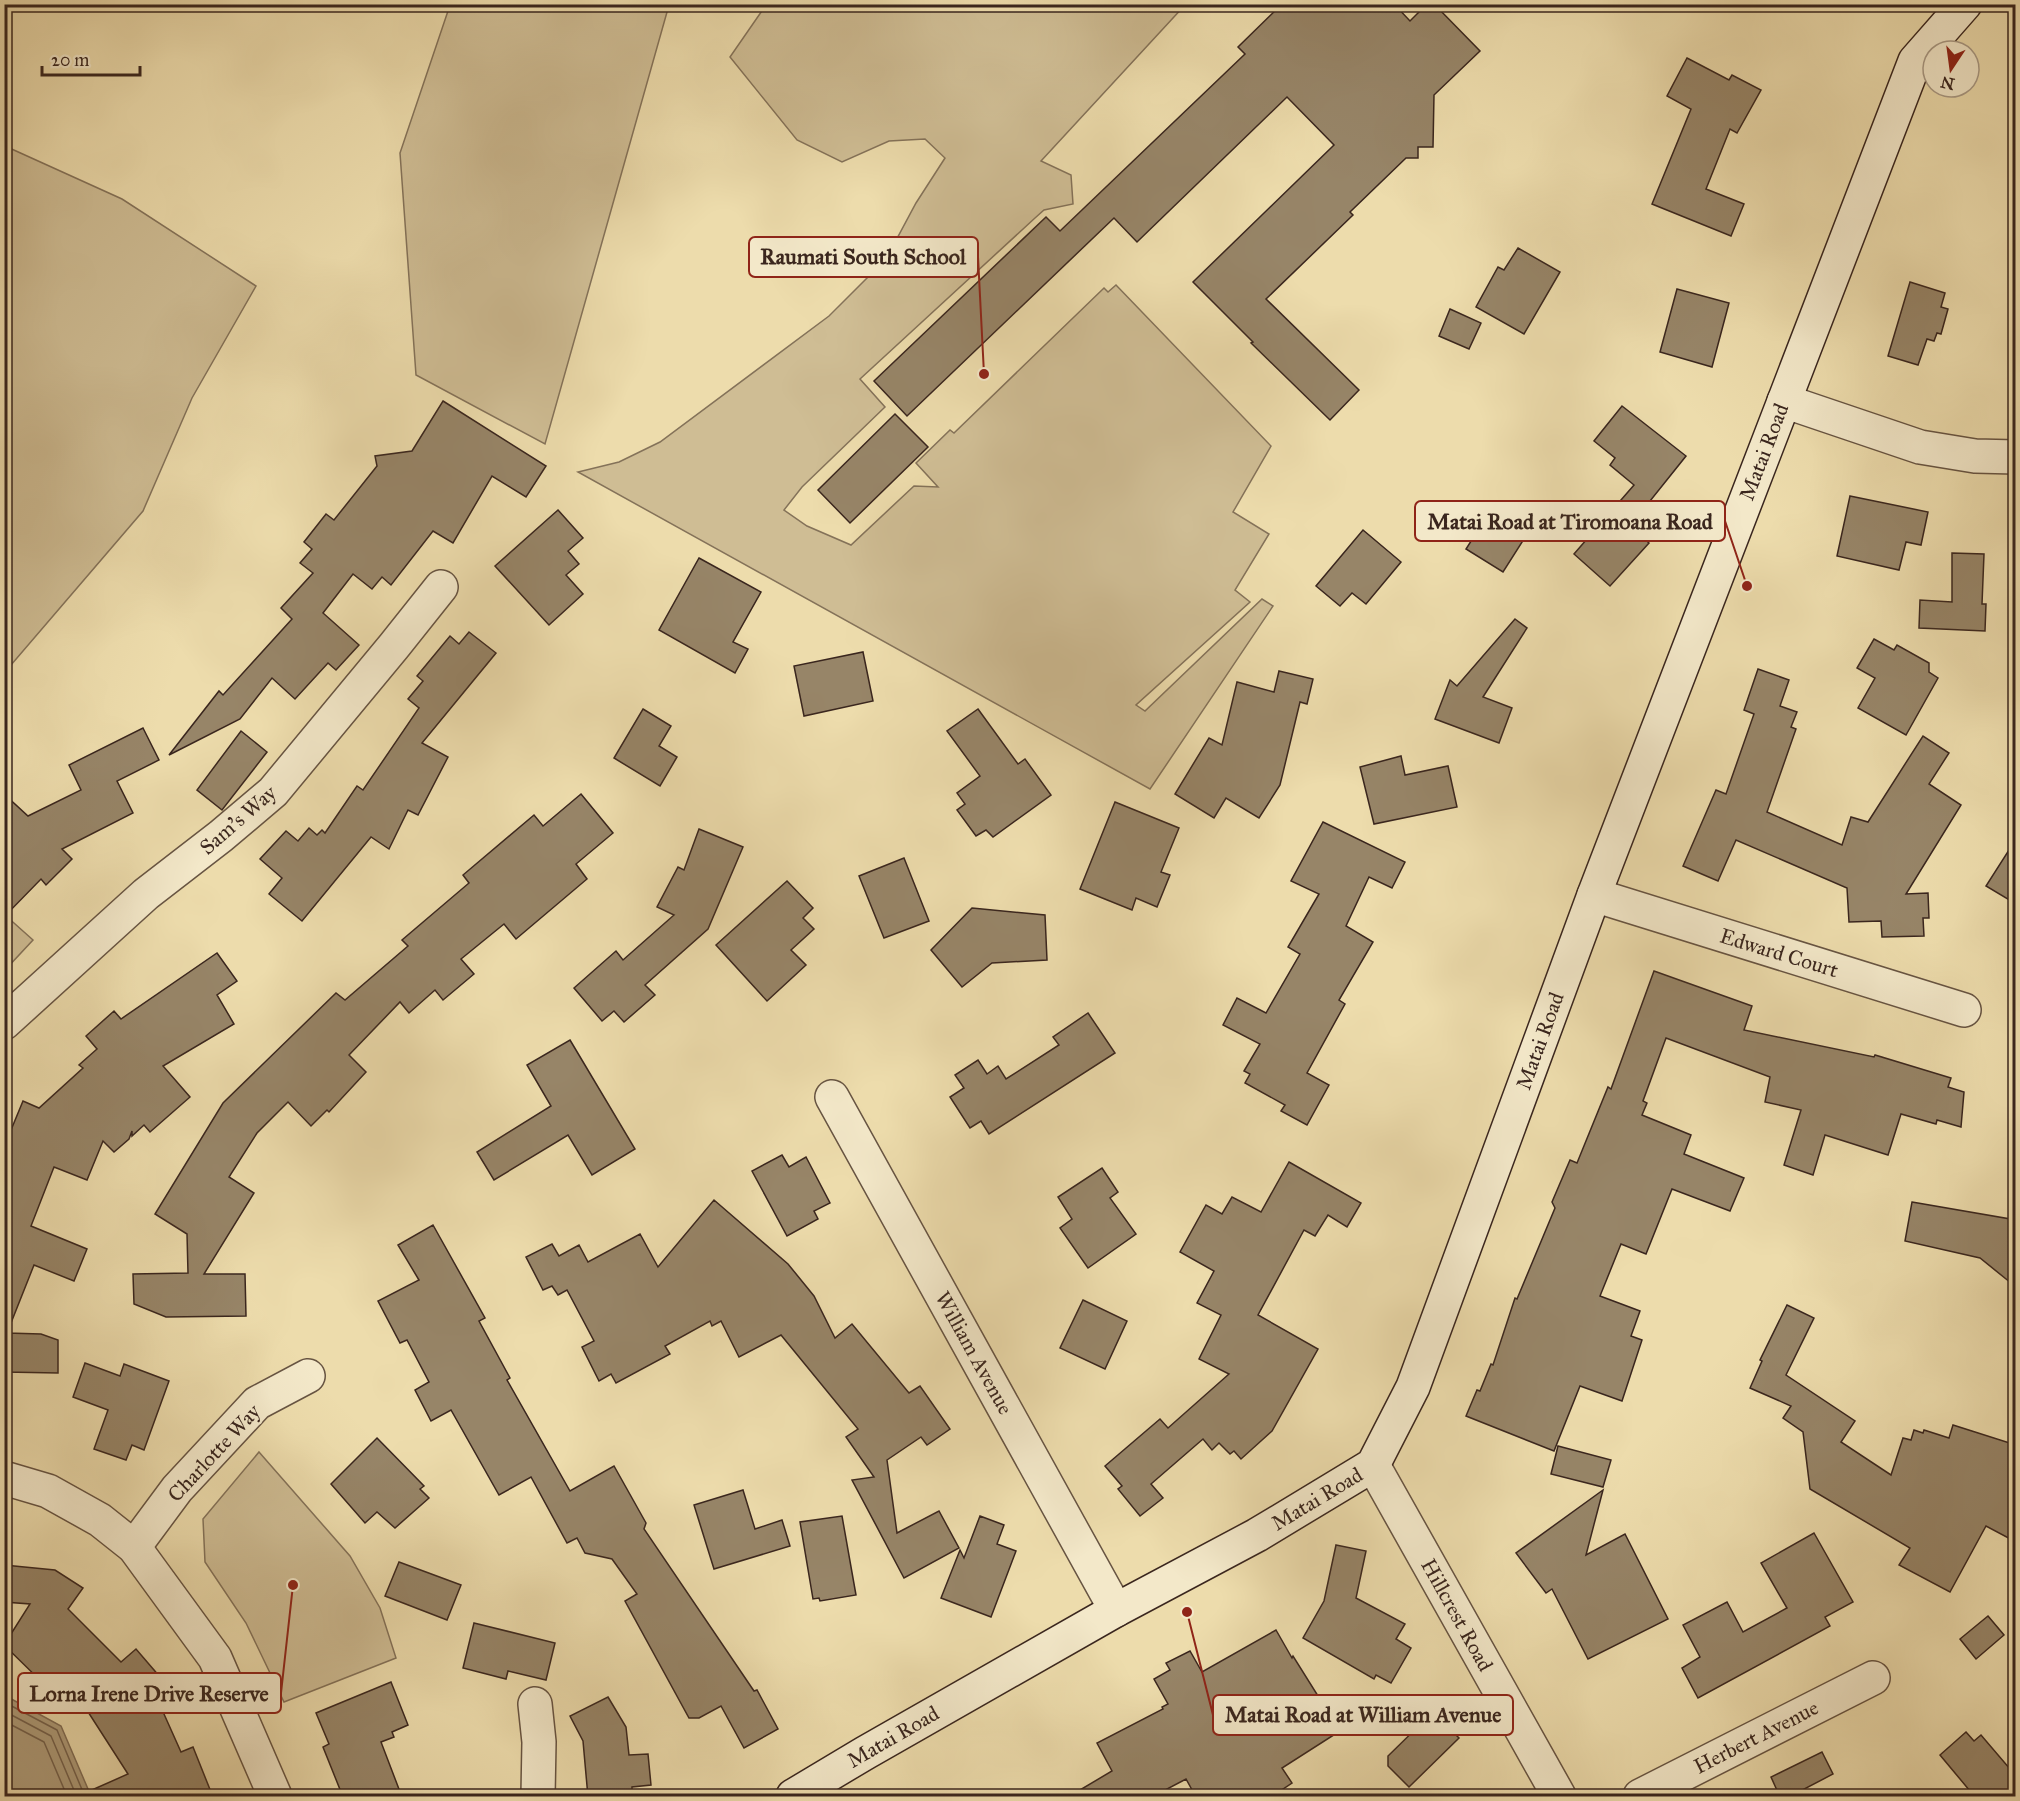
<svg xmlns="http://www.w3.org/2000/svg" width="2020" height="1801" viewBox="0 0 2020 1801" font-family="'IM FELL Great Primer',serif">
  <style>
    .green { fill: #cfbd94; stroke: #847259; stroke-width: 1.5 }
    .water { fill: #b09e7c; stroke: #816e56; stroke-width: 1.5 }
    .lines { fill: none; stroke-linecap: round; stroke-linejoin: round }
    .shore { stroke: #75624d; stroke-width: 1.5 }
    .building { fill: #978568; stroke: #3a261e; stroke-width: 1.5 }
    .street-casing { stroke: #675442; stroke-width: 36 }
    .secondary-casing { stroke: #3a261e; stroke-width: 36 }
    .street { stroke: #f3e8c9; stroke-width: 33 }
    .secondary { stroke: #f3e8c9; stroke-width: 33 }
    .labels { text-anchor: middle; stroke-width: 4.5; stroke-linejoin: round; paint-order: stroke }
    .street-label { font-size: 21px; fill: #3a261e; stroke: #f3e8c9 }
    .leader { fill: none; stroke: #8f2418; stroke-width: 2 }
    .callout-dot { fill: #8f2418; stroke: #f3e8c9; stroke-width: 2 }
    .callout { fill: #f3e8c9; stroke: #8f2418; stroke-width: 2 }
    .callout-label { font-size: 22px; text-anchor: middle; font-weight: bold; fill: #3a261e }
  </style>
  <rect width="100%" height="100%" fill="#eddcac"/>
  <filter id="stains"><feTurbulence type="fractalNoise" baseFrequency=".00333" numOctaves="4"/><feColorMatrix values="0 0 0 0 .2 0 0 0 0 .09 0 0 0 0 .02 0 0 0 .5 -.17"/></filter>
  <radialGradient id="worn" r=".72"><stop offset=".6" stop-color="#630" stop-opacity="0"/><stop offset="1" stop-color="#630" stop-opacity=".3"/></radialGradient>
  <!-- green -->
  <g class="green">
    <polygon points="450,5 669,5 545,444 416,375 400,153"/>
    <polygon points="766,5 1185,5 1041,161 1071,175 1073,204 1044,210 1035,218 860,379 885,407 802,487 784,510 807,526 851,545 914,486 938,487 916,463 950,430 954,433 1104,288 1108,292 1116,285 1271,446 1233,512 1269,534 1235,590 1250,602 1136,705 1145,711 1262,599 1273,606 1150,789 578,472 619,462 660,442 829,316 886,259 916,203 945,158 925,139 889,141 842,162 797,140 730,57"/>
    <polygon points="5,146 122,199 256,286 192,398 143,511 5,672"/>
    <polygon points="5,915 33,940 5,970"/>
    <polygon points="259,1452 350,1556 380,1608 396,1658 284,1702 246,1623 205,1562 203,1519"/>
  </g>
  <!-- water -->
  <polygon class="water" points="4,1695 61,1726 91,1796 5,1796"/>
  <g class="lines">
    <!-- shore -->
    <g class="shore">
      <polyline points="4,1702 57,1730 83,1792"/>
      <polyline points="4,1711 51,1736 76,1795"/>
      <polyline points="4,1721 44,1742 67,1796"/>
    </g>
  </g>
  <!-- building -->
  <g class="building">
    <polygon points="1282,4 1394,4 1410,21 1427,4 1434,4 1480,51 1434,95 1433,147 1418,147 1418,158 1406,158 1350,212 1353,215 1266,299 1359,390 1330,420 1251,343 1253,342 1193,282 1334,145 1287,97 1137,242 1114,218 907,416 874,381 1046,217 1060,231 1245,54 1238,47"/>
    <polygon points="1687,58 1729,80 1732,75 1761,90 1737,133 1730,129 1706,189 1744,204 1731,236 1652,204 1691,109 1667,96"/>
    <polygon points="1518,248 1560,272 1524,334 1476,307 1498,267 1504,270"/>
    <polygon points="1910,282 1945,293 1941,307 1948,309 1941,334 1937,333 1934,341 1927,339 1918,365 1888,356"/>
    <polygon points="1677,289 1729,303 1712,367 1660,352"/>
    <polygon points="1450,309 1481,323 1469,349 1439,336"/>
    <polygon points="443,401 546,466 526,497 492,476 453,543 433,531 391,585 382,577 372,589 353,574 323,613 359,645 336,670 328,663 295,699 272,678 240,719 169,755 219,691 223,695 292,619 281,608 313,573 300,563 312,549 304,542 326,514 334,520 377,466 375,456 412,451"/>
    <polygon points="1622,406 1686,456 1630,526 1649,543 1610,586 1574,554 1634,485 1610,465 1615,458 1594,441"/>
    <polygon points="895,414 928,447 850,523 818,490"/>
    <polygon points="1850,496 1928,512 1921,545 1906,542 1899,570 1837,556"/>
    <polygon points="558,510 583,538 568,551 579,564 566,575 583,594 549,625 495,566"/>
    <polygon points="1487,516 1524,539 1503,572 1466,549"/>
    <polygon points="1363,530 1401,562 1366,604 1352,593 1340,606 1316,586"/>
    <polygon points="1952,553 1984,554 1982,604 1986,604 1985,631 1919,628 1920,600 1952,602"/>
    <polygon points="699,558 761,592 733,642 748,649 735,673 659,630"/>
    <polygon points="1515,619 1527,628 1483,697 1512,708 1499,743 1435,719 1450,680 1457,686"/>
    <polygon points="469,632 496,653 422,743 448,757 418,815 408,810 389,849 371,837 302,921 269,894 282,878 260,859 286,831 298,841 309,828 317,835 322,830 325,833 357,786 363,790 419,708 408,699 423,681 417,676 450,636 459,644"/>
    <polygon points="1874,639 1894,650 1897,645 1929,663 1929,672 1938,678 1906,735 1858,708 1875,678 1857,668"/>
    <polygon points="863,652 873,701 804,716 794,666"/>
    <polygon points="1758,669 1789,680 1780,706 1797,712 1791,727 1796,729 1767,812 1842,845 1851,817 1868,822 1923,736 1949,753 1929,784 1961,805 1906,894 1928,893 1929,918 1923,918 1924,936 1882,937 1881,921 1849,922 1847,888 1736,840 1718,881 1683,866 1716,790 1726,794 1754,714 1744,710"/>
    <polygon points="1279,671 1313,679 1307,704 1300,702 1280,785 1259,818 1226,798 1214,818 1175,794 1209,738 1222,745 1237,682 1274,692"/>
    <polygon points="643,709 671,726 659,746 677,757 660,786 614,758"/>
    <polygon points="978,709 1018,764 1025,759 1051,795 993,837 986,830 976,836 957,810 965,804 957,793 980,776 947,731"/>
    <polygon points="143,728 159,760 117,781 133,813 62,849 72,859 46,885 41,879 4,917 4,794 28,816 81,790 69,765"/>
    <polygon points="241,731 267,752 222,810 197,790"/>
    <polygon points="1401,756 1405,775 1448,766 1457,807 1374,824 1360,767"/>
    <polygon points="581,794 613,833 576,864 587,879 516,939 504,924 461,959 474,974 443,1000 435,990 409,1013 400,1002 349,1055 366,1072 329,1112 327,1110 311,1126 288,1102 257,1133 229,1177 254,1193 204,1274 245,1274 246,1316 166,1317 134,1304 133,1274 188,1273 187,1234 155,1214 223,1103 336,993 345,1000 408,946 402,940 469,883 463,875 534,815 543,826"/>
    <polygon points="1115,802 1179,828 1161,872 1170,875 1157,907 1136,898 1132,910 1080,889"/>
    <polygon points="1323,822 1405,862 1392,888 1369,877 1346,926 1373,942 1339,1000 1345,1004 1307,1073 1329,1085 1307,1125 1281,1111 1285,1105 1245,1083 1250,1074 1244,1071 1260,1044 1223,1025 1237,998 1266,1013 1300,954 1288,947 1319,894 1291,881"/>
    <polygon points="699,829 743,847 708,929 645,985 655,995 624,1022 614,1011 602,1021 574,988 616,951 623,960 674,915 657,907 678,867 684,870"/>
    <polygon points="2016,839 2016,904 1986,886"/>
    <polygon points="904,858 929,921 884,938 859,876"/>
    <polygon points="787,881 813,908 803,918 814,929 791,950 806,965 767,1001 716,945"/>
    <polygon points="972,908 1045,915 1047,960 992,963 962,987 931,950"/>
    <polygon points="217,953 237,981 217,995 234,1024 163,1066 190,1097 150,1132 144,1125 132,1136 132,1131 129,1139 114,1152 103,1141 87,1180 54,1167 31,1226 87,1249 74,1281 34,1265 7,1333 41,1334 58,1340 58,1373 4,1372 4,1147 23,1101 39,1108 83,1068 79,1065 97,1049 86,1036 114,1011 121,1019"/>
    <polygon points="1654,971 1752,1006 1744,1030 1874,1057 1875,1055 1951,1078 1948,1087 1964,1092 1961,1127 1937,1120 1936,1124 1901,1114 1888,1155 1825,1135 1813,1175 1784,1165 1801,1110 1765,1102 1770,1077 1666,1038 1643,1101 1647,1103 1642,1115 1691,1135 1684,1154 1744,1178 1730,1211 1672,1189 1646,1254 1621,1244 1600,1296 1640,1311 1631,1336 1642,1340 1622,1401 1580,1386 1554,1451 1466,1416 1477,1390 1480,1391 1491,1364 1493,1365 1515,1298 1517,1299 1555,1208 1552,1202 1570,1160 1577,1163 1608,1087 1611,1089"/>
    <polygon points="1088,1013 1115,1053 989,1134 981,1121 970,1128 950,1097 964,1088 955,1075 978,1060 987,1074 998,1066 1006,1079 1059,1045 1053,1037"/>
    <polygon points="570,1040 635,1149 592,1175 568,1135 494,1180 477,1152 551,1106 527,1065"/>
    <polygon points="782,1155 789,1167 806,1157 830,1203 814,1211 818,1219 787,1236 752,1171"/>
    <polygon points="1289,1162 1361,1203 1347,1227 1328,1215 1315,1236 1304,1230 1258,1315 1318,1349 1272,1431 1241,1459 1234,1451 1230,1454 1219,1443 1212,1450 1203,1439 1151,1484 1163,1498 1140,1516 1118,1489 1122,1486 1105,1466 1160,1419 1168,1428 1229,1374 1199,1359 1221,1315 1197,1303 1214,1271 1180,1252 1206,1205 1222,1214 1232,1197 1261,1212"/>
    <polygon points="1102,1168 1118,1192 1110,1198 1136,1234 1088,1268 1060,1228 1072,1219 1058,1197"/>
    <polygon points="714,1200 788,1264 814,1296 835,1338 852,1324 909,1393 920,1386 950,1429 927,1445 921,1437 887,1460 897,1533 939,1511 959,1548 904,1578 852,1480 874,1477 846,1437 858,1429 781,1335 739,1357 721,1321 712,1326 710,1321 665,1346 670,1354 616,1383 611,1374 599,1381 582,1347 594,1341 567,1290 558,1295 552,1286 543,1290 526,1257 552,1244 559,1256 579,1245 588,1262 640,1234 658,1267"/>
    <polygon points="1912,1202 2016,1220 2016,1287 1980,1258 1905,1241"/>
    <polygon points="433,1225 485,1318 479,1321 510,1378 507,1380 570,1491 614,1466 646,1523 644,1529 754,1691 757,1690 778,1729 744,1748 721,1706 699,1718 689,1718 625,1601 637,1594 612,1559 585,1553 577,1538 567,1543 531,1477 499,1495 451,1410 431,1421 415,1390 429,1382 407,1340 400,1343 378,1301 419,1280 398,1245"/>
    <polygon points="1083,1300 1127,1321 1105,1369 1060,1348"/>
    <polygon points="1787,1305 1814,1318 1786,1375 1855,1421 1841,1442 1891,1475 1903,1438 1911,1440 1914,1430 1923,1433 1924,1430 1949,1438 1953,1425 2016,1445 2016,1542 1986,1526 1950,1592 1899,1565 1910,1548 1810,1489 1803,1432 1783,1418 1791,1406 1750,1388 1762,1361 1760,1360"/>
    <polygon points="85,1363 120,1376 124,1364 169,1381 144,1450 132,1445 126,1460 94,1449 108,1410 73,1397"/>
    <polygon points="377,1438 424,1486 420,1489 429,1498 395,1528 377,1512 365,1523 331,1484"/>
    <polygon points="1558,1446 1611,1460 1603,1487 1551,1474"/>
    <polygon points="743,1490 755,1529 782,1520 790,1546 714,1569 694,1505"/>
    <polygon points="1603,1490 1586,1555 1625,1534 1668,1619 1588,1659 1552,1589 1546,1593 1516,1553"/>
    <polygon points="842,1516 856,1595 820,1601 819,1598 813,1599 800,1522"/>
    <polygon points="980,1516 1004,1525 997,1544 1016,1551 991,1617 941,1598 960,1550 964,1558"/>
    <polygon points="1814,1533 1853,1602 1825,1617 1830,1626 1698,1698 1682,1668 1700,1657 1683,1625 1727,1602 1743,1632 1787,1608 1761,1563"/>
    <polygon points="1336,1545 1366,1551 1356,1598 1405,1624 1396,1639 1411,1648 1391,1683 1376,1675 1374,1679 1303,1638 1324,1601"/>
    <polygon points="399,1562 461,1585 447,1620 385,1596"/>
    <polygon points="4,1565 55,1570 83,1588 68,1609 121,1662 136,1649 160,1677 151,1685 181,1752 193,1747 213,1797 76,1797 128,1774 65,1676 51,1691 4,1645 30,1604 4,1602"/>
    <polygon points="1988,1616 2004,1635 1976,1659 1960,1639"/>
    <polygon points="474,1623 555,1643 546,1680 508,1671 506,1679 463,1668"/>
    <polygon points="1276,1630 1292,1658 1293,1656 1340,1731 1282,1768 1292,1783 1271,1797 1196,1797 1186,1779 1152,1797 1068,1797 1112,1771 1097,1743 1163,1709 1162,1707 1168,1704 1154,1679 1170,1670 1166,1663 1190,1651 1202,1672"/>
    <polygon points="391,1682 408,1725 392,1732 394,1737 381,1742 402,1797 343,1797 323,1747 329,1744 316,1713"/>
    <polygon points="608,1697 626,1727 629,1755 648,1754 651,1785 632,1787 632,1797 588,1797 583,1741 570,1716"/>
    <polygon points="1433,1712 1459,1738 1409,1787 1388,1766 1388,1756"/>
    <polygon points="1966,1732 1974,1741 1981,1735 2016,1776 2016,1797 1975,1797 1940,1755"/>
    <polygon points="1822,1752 1833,1774 1789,1797 1780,1797 1771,1777"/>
  </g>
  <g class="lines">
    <defs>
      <g id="street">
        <polyline points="1784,401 1920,447 1975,456 2016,457"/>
        <polyline points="1594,895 1964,1010"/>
        <polyline points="4,1023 146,894 221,836 273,792 394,646 441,587"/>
        <polyline points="832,1097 1116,1610"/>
        <polyline points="1373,1465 1559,1796"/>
        <polyline points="4,1478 48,1491 100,1520 134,1547 215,1658 275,1796"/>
        <polyline points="134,1547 177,1489 257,1403 308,1376"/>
        <polyline points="535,1704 539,1742 538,1796"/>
        <polyline points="1640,1796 1873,1678"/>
      </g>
      <polyline id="secondary" points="793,1796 865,1753 1116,1610 1257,1535 1373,1465 1413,1387 1594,895 1915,61 1965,4"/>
    </defs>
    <!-- street casing -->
    <use href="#street" class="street-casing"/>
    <!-- secondary casing -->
    <use href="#secondary" class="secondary-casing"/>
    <!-- street -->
    <use href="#street" class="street"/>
    <!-- secondary -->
    <use href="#secondary" class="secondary"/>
  </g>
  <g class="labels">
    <!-- street labels -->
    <g class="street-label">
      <text transform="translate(1764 452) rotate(-69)" y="7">Matai Road</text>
      <text transform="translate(238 820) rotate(-41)" y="7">Sam's Way</text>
      <text transform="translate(1779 953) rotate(17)" y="7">Edward Court</text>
      <text transform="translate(1540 1041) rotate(-70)" y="7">Matai Road</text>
      <text transform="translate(974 1353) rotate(61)" y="7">William Avenue</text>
      <text transform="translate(214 1453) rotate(-47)" y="7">Charlotte Way</text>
      <text transform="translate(1317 1499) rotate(-31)" y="7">Matai Road</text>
      <text transform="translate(1457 1615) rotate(61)" y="7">Hillcrest Road</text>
      <text transform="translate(893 1737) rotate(-30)" y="7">Matai Road</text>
      <text transform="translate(1756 1737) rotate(-27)" y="7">Herbert Avenue</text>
    </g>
  </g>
  <!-- callouts -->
  <path class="leader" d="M984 374L978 257M1747 586L1725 521M293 1585L281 1693M1187 1612L1213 1715"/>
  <g class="callout-dot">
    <circle cx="984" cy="374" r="6"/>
    <circle cx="1747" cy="586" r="6"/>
    <circle cx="293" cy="1585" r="6"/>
    <circle cx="1187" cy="1612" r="6"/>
  </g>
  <g class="callout">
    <rect x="749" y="237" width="229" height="40" rx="6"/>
    <rect x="1415" y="501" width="310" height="40" rx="6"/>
    <rect x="18" y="1673" width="263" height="40" rx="6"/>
    <rect x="1213" y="1695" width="300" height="40" rx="6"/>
  </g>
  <g class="callout-label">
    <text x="863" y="264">Raumati South School</text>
    <text x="1570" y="529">Matai Road at Tiromoana Road</text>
    <text x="149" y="1701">Lorna Irene Drive Reserve</text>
    <text x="1363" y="1722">Matai Road at William Avenue</text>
  </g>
  <!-- margin -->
  <rect width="2020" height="1801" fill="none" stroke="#eddcac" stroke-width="24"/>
  <rect x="6" y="6" width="2008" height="1789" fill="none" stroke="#3a261e" stroke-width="3"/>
  <rect x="12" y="12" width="1996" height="1777" fill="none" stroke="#3a261e" stroke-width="1.5"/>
  <!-- north arrow -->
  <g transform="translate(1951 69) rotate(193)"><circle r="28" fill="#f3e8c9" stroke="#a99a85" stroke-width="1.5"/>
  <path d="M0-4.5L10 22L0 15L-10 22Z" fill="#8f2418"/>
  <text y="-9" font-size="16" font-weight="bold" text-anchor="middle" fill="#3a261e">N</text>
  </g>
  <!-- scale -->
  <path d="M42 66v9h98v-9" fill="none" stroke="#3a261e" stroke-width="3"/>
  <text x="51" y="66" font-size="18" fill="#3a261e" stroke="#f3e8c9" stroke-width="4.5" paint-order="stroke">20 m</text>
  <rect width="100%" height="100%" filter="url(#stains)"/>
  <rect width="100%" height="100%" fill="url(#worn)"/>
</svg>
